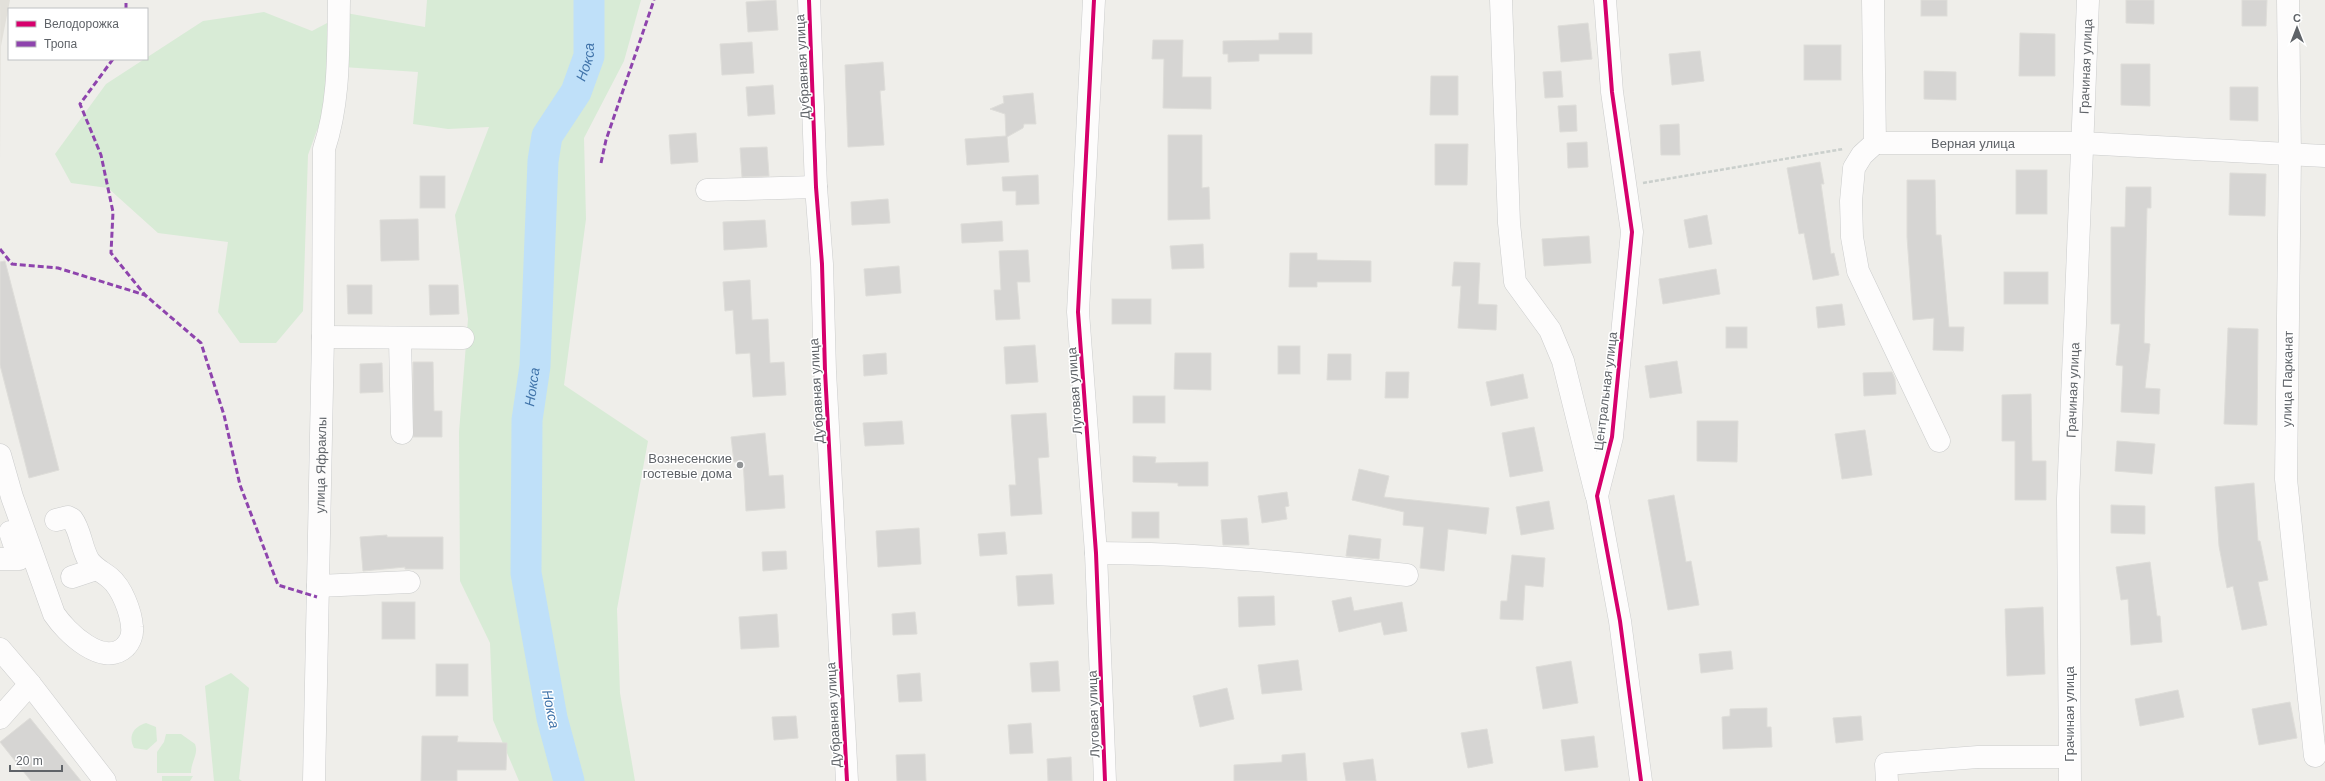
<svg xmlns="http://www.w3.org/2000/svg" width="2325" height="781" viewBox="0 0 2325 781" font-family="Arial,sans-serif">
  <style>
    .education { fill: #e2e0da }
    .green { fill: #d8ebd6 }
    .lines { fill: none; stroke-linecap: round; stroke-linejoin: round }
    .river { stroke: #bfe0f9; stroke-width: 31 }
    .building { fill: #d6d5d3; stroke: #deddd9 }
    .minor-casing { stroke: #cbcccc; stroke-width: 23 }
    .path { stroke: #cacfcc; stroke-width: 2.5; stroke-dasharray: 4 2; stroke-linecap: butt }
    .minor { stroke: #fdfcfc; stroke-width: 22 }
    .quiet { stroke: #8e44ad; stroke-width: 3; stroke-dasharray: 6 3; stroke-linecap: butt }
    .cycleway-casing { stroke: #fff; stroke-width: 6 }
    .cycleway { stroke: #d6006c; stroke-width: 4 }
    .poi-dot { fill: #919496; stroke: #fff; stroke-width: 1.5 }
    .labels { text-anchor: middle; stroke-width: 3; stroke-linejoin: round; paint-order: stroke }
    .street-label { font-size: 13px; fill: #5f6368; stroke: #fff }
    .poi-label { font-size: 13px; fill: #5f6368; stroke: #fff; text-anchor: end }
    .water-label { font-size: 14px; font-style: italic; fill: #4174aa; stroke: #fff }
  </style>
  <rect width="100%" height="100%" fill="#efeeea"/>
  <!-- education -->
  <polygon class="education" points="0,0 10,0 1,46 1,162"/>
  <!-- green -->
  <g class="green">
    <polygon points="427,0 641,0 624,61 584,138 586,219 564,385 648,441 617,609 620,693 635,781 519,781 493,720 490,643 460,581 459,432 468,319 455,215 489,127 448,129 413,124 418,72 328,66 327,115 317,130 308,155 303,311 276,343 240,343 218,312 228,242 158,233 108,188 71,183 55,154 106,84 203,21 264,12 312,31 346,13 425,27"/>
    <polygon points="231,673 249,688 239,779 242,781 214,781 205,686"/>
    <path d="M146,723l10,4 1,14 -10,9 -13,-2c-6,-12 -1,-21 12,-25z"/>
    <path d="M166,734h15l14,10c4,10 -4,17 -4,29h-34v-21l7,-10z"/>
    <polygon points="162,776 193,776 190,781 162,781"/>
  </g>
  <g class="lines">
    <!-- river -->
    <path class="river" id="s1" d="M569,781l-17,-63 -26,-145 1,-153 8,-54 8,-205 4,-25 29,-44 13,-36v-56"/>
  </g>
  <!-- building -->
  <g class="building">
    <polygon points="776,0 778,30 748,32 746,2"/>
    <rect x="1921" y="0" width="26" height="16"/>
    <polygon points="2126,0 2154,0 2154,24 2126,23"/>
    <polygon points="2242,0 2267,0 2266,26 2242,26"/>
    <polygon points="1588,23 1592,59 1561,62 1558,26"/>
    <polygon points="1279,33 1312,33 1312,54 1259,54 1259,61 1228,62 1228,54 1223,54 1223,41 1279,40"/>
    <polygon points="2020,33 2055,34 2055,76 2019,76"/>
    <polygon points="1153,40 1183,40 1182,77 1211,77 1211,109 1163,108 1164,59 1152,59"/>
    <polygon points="752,42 754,73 722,75 720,44"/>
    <rect x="1804" y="45" width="37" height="35"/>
    <polygon points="1700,51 1704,81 1672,85 1669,54"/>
    <polygon points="883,62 885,90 880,91 884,145 848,147 845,65"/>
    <polygon points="2121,64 2150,64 2150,106 2121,105"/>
    <polygon points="1561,71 1563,97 1545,98 1543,72"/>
    <polygon points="1924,71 1956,72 1956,100 1924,99"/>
    <polygon points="1431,76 1458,76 1458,115 1430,115"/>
    <polygon points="773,85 775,114 748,116 746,87"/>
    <polygon points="2230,87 2258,87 2258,121 2230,120"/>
    <polygon points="1033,93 1036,124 1024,124 1023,128 1007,137 1009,162 967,165 965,139 1006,136 1005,114 990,109 1004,103 1003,96"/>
    <polygon points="1576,105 1577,131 1560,132 1558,106"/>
    <polygon points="1679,124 1680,155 1661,155 1660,125"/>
    <polygon points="696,133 698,162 671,164 669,135"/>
    <polygon points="1168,135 1202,135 1202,188 1209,187 1210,219 1168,220"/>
    <polygon points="1587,142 1588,167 1568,168 1567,143"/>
    <polygon points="1435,144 1468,144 1467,185 1435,185"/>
    <polygon points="767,147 769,176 742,177 740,148"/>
    <polygon points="1820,162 1824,184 1821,184 1831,254 1834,253 1839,275 1813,280 1804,233 1799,234 1787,168"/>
    <rect x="2016" y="170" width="31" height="44"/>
    <polygon points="2230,173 2266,174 2265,216 2229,215"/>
    <polygon points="1038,175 1039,204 1016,205 1016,191 1003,191 1002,177"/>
    <rect x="420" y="176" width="25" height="32"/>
    <polygon points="1907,180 1935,180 1936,235 1941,235 1949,327 1964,327 1963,351 1933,350 1934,318 1913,320 1907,237"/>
    <polygon points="2126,187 2151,187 2151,208 2147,208 2144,343 2150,344 2145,388 2160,389 2159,414 2121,412 2123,366 2116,365 2120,324 2111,324 2111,227 2125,227"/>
    <polygon points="888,199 890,223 852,225 851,202"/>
    <polygon points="1707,215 1712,244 1689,248 1684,220"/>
    <polygon points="418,219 419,260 381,261 380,220"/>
    <polygon points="765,220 767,247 724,250 723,222"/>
    <polygon points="1002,221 1003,241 962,243 961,224"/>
    <polygon points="1589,236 1591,263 1544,266 1542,239"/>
    <polygon points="1203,244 1204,268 1172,269 1170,246"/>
    <polygon points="1028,250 1030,282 1017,282 1020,319 996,320 994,290 1001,290 999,251"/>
    <polygon points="1290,253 1317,253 1317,260 1371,261 1371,282 1317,282 1317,287 1289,287"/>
    <polygon points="5,261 59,470 29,478 0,365 0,262"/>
    <polygon points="1454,262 1480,263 1478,304 1497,305 1496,330 1458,328 1461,286 1452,286"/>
    <polygon points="899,266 901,293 866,296 864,269"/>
    <polygon points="1716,269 1720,294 1663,304 1659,279"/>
    <rect x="2004" y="272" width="44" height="32"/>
    <polygon points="750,280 752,320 768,319 770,363 784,362 786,395 753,397 750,353 736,354 733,310 725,311 723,282"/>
    <polygon points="347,285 372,285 372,314 348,314"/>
    <polygon points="429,285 458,285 459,314 430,315"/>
    <rect x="1112" y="299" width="39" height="25"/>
    <polygon points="1842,304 1845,325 1818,328 1816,307"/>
    <rect x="1726" y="327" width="21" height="21"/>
    <polygon points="2228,328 2258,329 2257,425 2224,424"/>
    <polygon points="1035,345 1038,382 1006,384 1004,347"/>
    <rect x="1278" y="346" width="22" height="28"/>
    <polygon points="886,353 887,374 864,376 863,355"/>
    <polygon points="1175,353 1211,353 1211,390 1174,389"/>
    <polygon points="1328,354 1351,354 1351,380 1327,380"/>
    <polygon points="1677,361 1682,393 1650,398 1645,366"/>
    <polygon points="413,362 433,362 434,411 442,411 442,437 413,437"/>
    <polygon points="382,363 383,392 360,393 360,364"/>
    <polygon points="1386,372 1409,372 1408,398 1385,398"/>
    <polygon points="1892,372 1895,379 1896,394 1864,396 1863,373"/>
    <polygon points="1523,374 1528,398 1491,406 1486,382"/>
    <polygon points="2031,394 2032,461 2046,461 2046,500 2015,500 2015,441 2002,441 2002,395"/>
    <rect x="1133" y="396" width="32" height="27"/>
    <polygon points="1046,413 1049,457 1038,458 1042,514 1011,516 1009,485 1016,485 1011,415"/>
    <polygon points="902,421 904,444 865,446 863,423"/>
    <polygon points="1697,421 1738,421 1737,462 1697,461"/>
    <polygon points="1534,427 1543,471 1510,477 1502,433"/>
    <polygon points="1865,430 1872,475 1842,479 1835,434"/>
    <polygon points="765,433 769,476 783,475 785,508 746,511 743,461 734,462 731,437"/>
    <polygon points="2117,441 2155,444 2152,474 2115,471"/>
    <polygon points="1133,456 1156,457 1155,463 1208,462 1208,486 1178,486 1178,483 1133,482"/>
    <polygon points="1359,469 1389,476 1384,497 1489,508 1486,534 1448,529 1444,571 1420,568 1424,527 1403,525 1404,512 1352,500"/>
    <polygon points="2254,483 2258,541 2260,541 2268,580 2258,582 2267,625 2242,630 2233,586 2227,588 2219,546 2215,487"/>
    <polygon points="1287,492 1289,506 1285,507 1287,519 1262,523 1258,496"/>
    <polygon points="1674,495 1686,562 1691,561 1699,605 1668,610 1648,500"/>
    <polygon points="1549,501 1554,529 1521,535 1516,507"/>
    <polygon points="2111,505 2145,506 2145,534 2111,533"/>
    <rect x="1132" y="512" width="27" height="26"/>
    <polygon points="1247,518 1249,545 1223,545 1221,520"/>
    <polygon points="919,528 921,564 878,567 876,531"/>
    <polygon points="1005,532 1007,554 980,556 978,534"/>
    <polygon points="387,535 387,537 443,537 443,569 405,569 405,567 363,571 360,537"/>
    <polygon points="1349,535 1381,539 1379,559 1346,556"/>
    <polygon points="786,551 787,569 763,571 762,552"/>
    <polygon points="1512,555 1545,558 1543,587 1525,585 1523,620 1500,619 1501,601 1507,601"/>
    <polygon points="2150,562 2157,616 2160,616 2162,642 2131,645 2128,599 2121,600 2116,567"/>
    <polygon points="1052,574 1054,604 1018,606 1016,576"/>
    <polygon points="1274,596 1275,625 1239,627 1238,597"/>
    <polygon points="1351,597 1354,611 1402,602 1407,631 1384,635 1381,622 1339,632 1332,601"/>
    <rect x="382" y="602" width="33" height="37"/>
    <polygon points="2043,607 2045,674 2007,676 2005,609"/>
    <polygon points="915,612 917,634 893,635 892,614"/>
    <polygon points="777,614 779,647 741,649 739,617"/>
    <polygon points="1731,651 1733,669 1701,673 1699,654"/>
    <polygon points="1298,660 1302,690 1262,694 1258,665"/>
    <polygon points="1058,661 1060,691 1032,692 1030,663"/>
    <polygon points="1571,661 1578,703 1543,709 1536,667"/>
    <rect x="436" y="664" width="32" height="32"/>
    <polygon points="920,673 922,701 899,702 897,675"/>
    <polygon points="1227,688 1234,719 1200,727 1193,696"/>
    <polygon points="2178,690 2184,717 2140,726 2135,699"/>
    <polygon points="2290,702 2297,738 2259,745 2252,709"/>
    <polygon points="1767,708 1767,727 1771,727 1772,747 1723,749 1722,717 1730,716 1730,709"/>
    <polygon points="796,716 798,738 774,740 772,717"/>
    <polygon points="1861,716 1863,740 1836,743 1833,718"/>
    <polygon points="30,718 81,781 31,781 0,742"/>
    <polygon points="1031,723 1033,753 1010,754 1008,725"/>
    <polygon points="1487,729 1493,763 1468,768 1461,733"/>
    <polygon points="422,736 458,736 457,742 507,743 506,770 457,770 457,781 421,781"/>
    <polygon points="1594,736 1598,767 1565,771 1561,740"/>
    <polygon points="1305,753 1307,781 1234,781 1234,765 1282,762 1282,755"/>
    <polygon points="925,754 926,781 897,781 896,755"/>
    <polygon points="1071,757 1072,781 1048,781 1047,759"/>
    <polygon points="1373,759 1376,781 1346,781 1343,763"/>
  </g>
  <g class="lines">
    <defs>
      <g id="minor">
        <polyline points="809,0 816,187 822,264 825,371 847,781"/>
        <polyline points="1094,0 1078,312 1096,553 1105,781"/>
        <polyline points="1501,0 1509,223 1515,282 1550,330 1563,361 1596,494"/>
        <polyline points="1605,0 1612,92 1632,232 1612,437 1597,496 1620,621 1641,781"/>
        <polyline points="1873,0 1875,143 1862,155 1854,168 1851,201 1852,237 1858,271 1939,441"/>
        <polyline points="2288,0 2290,155 2286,479 2315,756"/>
        <path id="s2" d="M1875,143h207l243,13"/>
        <polyline points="707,190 816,187"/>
        <polyline points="323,337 463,338"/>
        <polyline points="400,338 402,433"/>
        <path d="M0,455l12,42 42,117c12,18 49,54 71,33 5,-5 8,-13 7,-20 -1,-15 -10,-39 -22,-49 -7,-6 -15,-9 -21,-17 -8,-13 -8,-30 -17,-42l-4,-2 -12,3"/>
        <path d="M1096,553c104,0 208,11 311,22"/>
        <polyline points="0,559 19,559 10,532"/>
        <polyline points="72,577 96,569"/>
        <polyline points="318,586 409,582"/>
        <polyline points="0,649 30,684 105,781"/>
        <polyline points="0,718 30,684"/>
        <path id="s3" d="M314,781l9,-444 1,-188c16,-48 14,-99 15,-149"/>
        <polyline points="1887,781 1886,764 1978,757 2069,757"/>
        <path id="s4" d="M2070,781l-2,-282 20,-499"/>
      </g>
    </defs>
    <!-- minor casing -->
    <use href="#minor" class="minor-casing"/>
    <!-- path -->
    <polyline class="path" points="1643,183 1843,149"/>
    <!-- minor -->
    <use href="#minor" class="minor"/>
    <!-- quiet -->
    <g class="quiet">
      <polyline points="126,9 126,0"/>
      <polyline points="113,59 80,104 101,155 113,212 111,253 145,295 201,343 224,415 240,485 278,585 317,597"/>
      <polyline points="601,163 606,140 654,0"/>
      <polyline points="0,249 12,264 58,268 145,295"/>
    </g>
    <defs>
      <g id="cycleway">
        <polyline points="809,0 816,187 822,264 825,371 847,781"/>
        <polyline points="1094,0 1078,312 1096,553 1105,781"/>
        <polyline points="1605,0 1612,92 1632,232 1612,437 1597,496 1620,621 1641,781"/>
      </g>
    </defs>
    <!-- cycleway casing -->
    <use href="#cycleway" class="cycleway-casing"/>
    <!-- cycleway -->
    <use href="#cycleway" class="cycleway"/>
  </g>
  <!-- markers -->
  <circle class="poi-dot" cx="740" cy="465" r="4"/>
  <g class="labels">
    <!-- street labels -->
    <g class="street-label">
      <text transform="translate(802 67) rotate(-93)" y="5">Дубравная улица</text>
      <text dy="5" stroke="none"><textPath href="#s4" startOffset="715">Грачиная улица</textPath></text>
      <text dy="5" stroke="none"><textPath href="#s2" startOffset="98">Верная улица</textPath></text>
      <text transform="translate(2287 379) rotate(-89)" y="5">улица Парканат</text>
      <text dy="5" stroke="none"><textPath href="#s4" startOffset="391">Грачиная улица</textPath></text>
      <text transform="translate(816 391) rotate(-93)" y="5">Дубравная улица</text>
      <text transform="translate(1074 391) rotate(-94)" y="5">Луговая улица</text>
      <text transform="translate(1605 391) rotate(-83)" y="5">Центральная улица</text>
      <text dy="5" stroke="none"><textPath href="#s3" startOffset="316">улица Яфраклы</textPath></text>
      <text transform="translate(1093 714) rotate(-92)" y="5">Луговая улица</text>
      <text transform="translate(2069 714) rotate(-90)" y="5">Грачиная улица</text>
      <text transform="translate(833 715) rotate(-93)" y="5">Дубравная улица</text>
    </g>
    <!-- poi labels -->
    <g class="poi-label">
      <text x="732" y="463">Вознесенские<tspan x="732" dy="15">гостевые дома</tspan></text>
    </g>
    <!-- water labels -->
    <g class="water-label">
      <text dy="5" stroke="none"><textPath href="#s1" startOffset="735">Нокса</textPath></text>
      <text dy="5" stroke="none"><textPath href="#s1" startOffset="399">Нокса</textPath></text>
      <text transform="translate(551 709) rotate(78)" y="5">Нокса</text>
    </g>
  </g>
  <!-- legend -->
  <rect x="8" y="8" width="140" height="52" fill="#ffffff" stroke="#bfc1c3"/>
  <rect x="16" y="21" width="20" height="6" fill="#d6006c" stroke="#bfc1c3"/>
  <text x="44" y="28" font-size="12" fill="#5f6368">Велодорожка</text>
  <rect x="16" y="41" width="20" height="6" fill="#8e44ad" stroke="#bfc1c3"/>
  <text x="44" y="48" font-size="12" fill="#5f6368">Тропа</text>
  <!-- north arrow -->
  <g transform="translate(2297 28)" stroke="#ffffff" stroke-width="3" paint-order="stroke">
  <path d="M0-3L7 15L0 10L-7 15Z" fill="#5f6368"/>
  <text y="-6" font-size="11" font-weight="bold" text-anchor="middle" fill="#5f6368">С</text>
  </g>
  <!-- scale -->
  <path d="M10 765v6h52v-6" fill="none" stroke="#5f6368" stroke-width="2"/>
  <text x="16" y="765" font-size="12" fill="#5f6368" stroke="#ffffff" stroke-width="3" paint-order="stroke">20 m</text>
</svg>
